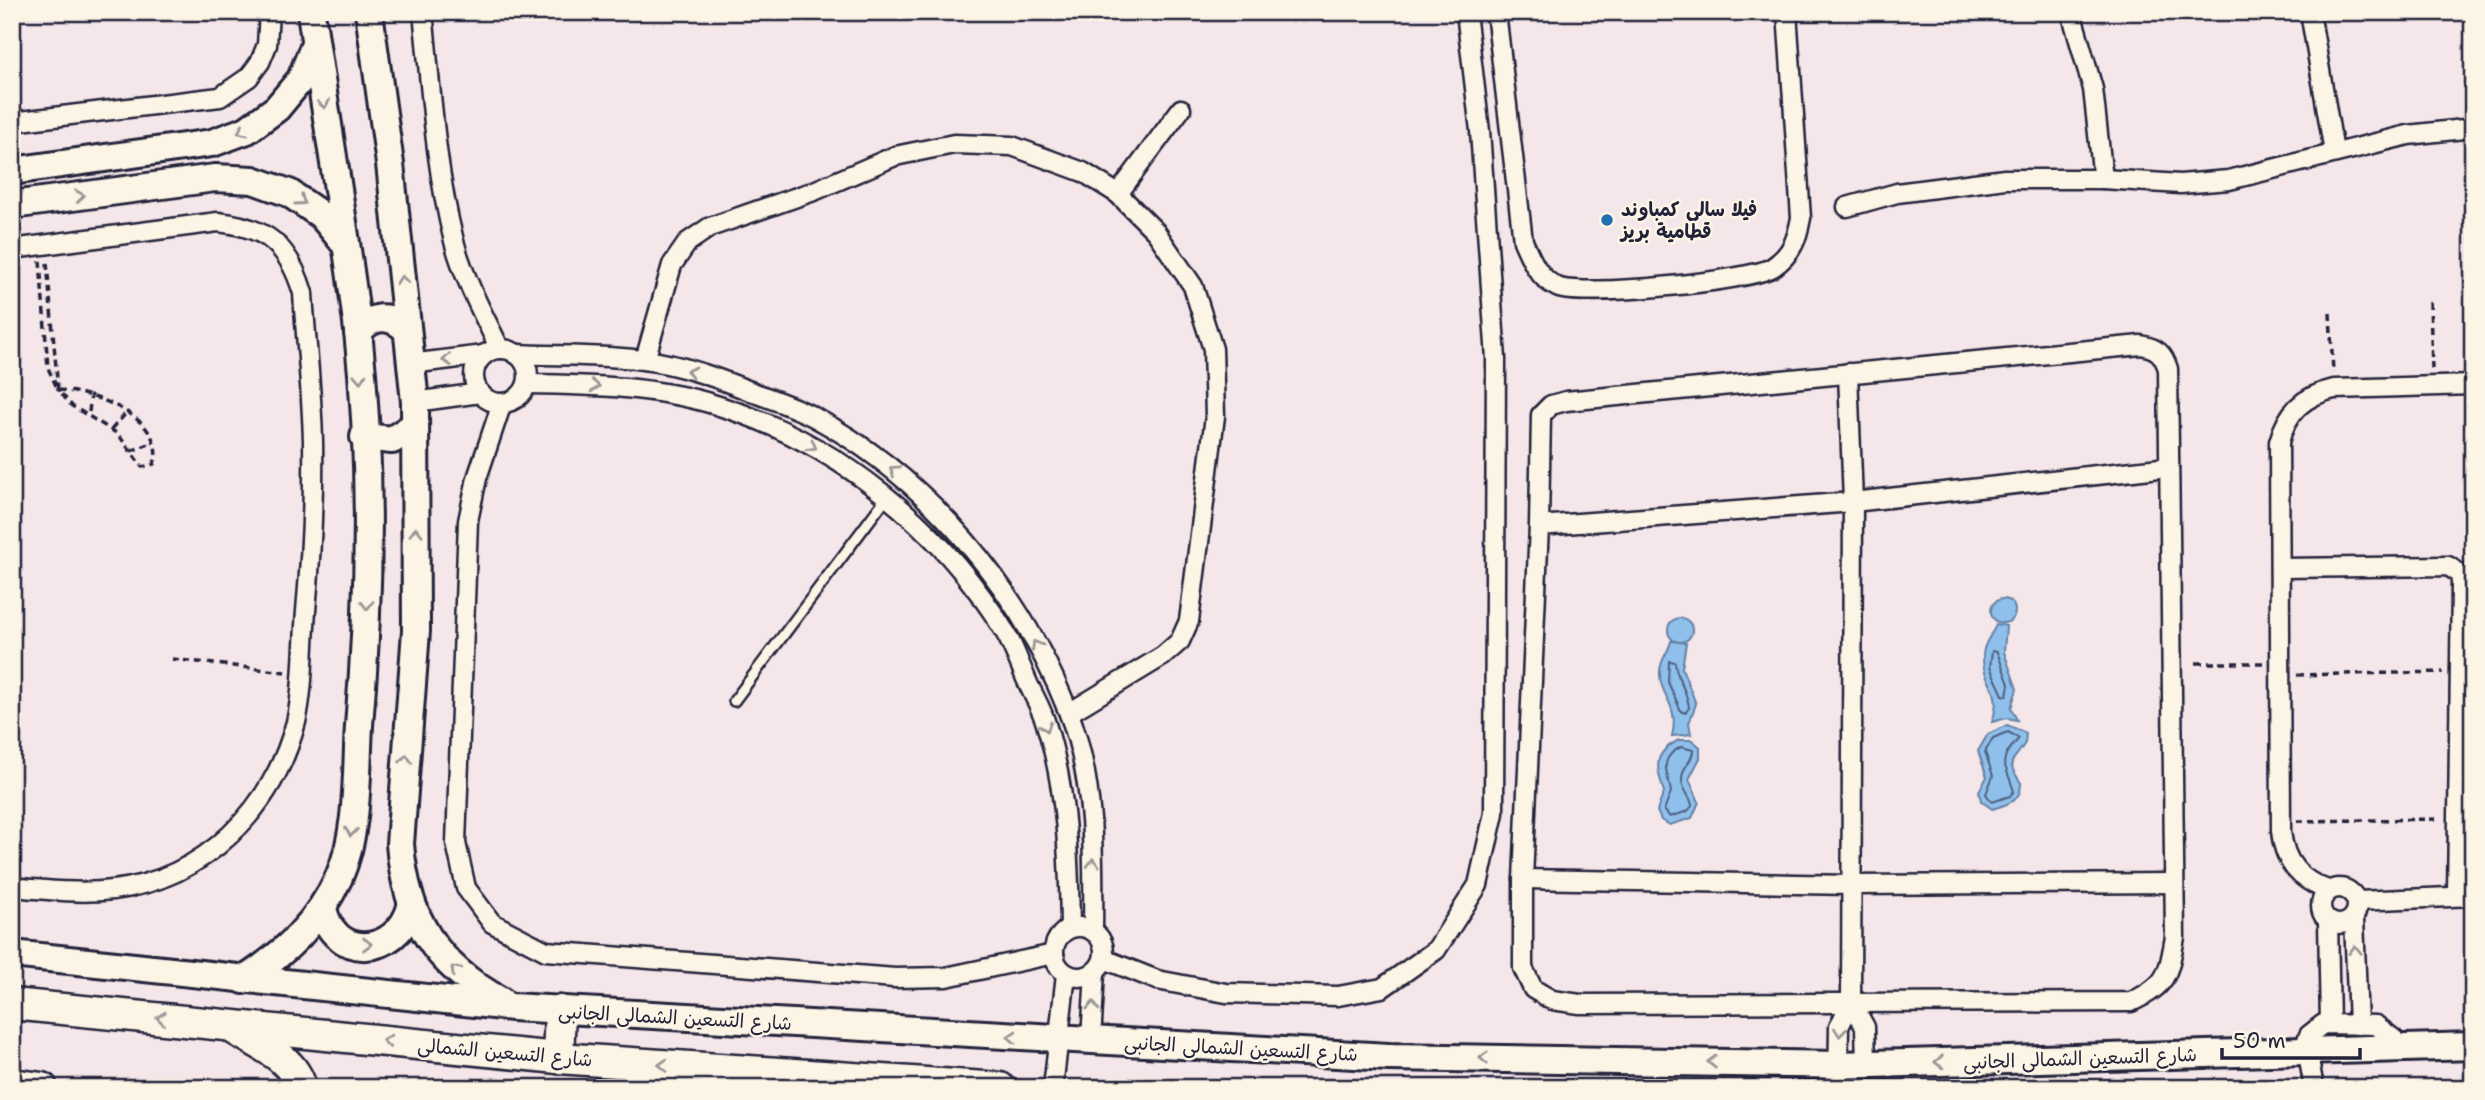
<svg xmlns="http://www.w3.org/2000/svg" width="2485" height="1100" viewBox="0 0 2485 1100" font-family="'Shantell Sans','Playpen Sans Arabic',sans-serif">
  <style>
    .water { fill: #8fc0eb; stroke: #6381a5; stroke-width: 2 }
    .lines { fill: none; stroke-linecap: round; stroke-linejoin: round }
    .shore { stroke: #4e6181; stroke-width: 2 }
    .lane-casing { stroke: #22223b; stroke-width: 14 }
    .street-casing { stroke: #22223b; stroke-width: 23 }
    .secondary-casing { stroke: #22223b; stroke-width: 32 }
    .primary-casing { stroke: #22223b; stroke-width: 35 }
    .path { stroke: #22223b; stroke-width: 3.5; stroke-dasharray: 7 5; stroke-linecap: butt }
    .lane { stroke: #fcf5e5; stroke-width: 9 }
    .street { stroke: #fcf5e5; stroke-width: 18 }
    .secondary { stroke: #fcf5e5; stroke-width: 26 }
    .primary { stroke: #fcf5e5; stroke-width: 30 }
    .oneway { stroke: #9a9698 }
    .poi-dot { fill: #1f6fb2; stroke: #fcf5e5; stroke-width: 2.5 }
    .labels { text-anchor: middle; stroke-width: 5; stroke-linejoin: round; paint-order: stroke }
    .poi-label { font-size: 19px; font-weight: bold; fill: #22223b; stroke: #fcf5e5; text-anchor: start }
    .street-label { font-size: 19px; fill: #22223b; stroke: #fcf5e5 }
  </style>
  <rect width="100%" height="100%" fill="#f5e6e9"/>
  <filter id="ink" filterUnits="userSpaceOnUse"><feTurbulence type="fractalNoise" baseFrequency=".0143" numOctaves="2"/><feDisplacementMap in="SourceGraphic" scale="14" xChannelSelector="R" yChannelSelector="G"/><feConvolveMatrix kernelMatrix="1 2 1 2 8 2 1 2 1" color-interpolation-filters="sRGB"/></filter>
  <g filter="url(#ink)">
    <!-- water -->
    <g class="water">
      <circle cx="2003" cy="611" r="12"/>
      <circle cx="1680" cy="630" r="12"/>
      <path d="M1996,624l10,2 -2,26 13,37 -6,19 6,12 -10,-2 -15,4c12,-34 -9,-37 -9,-63 -1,-16 9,-22 13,-35z"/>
      <path d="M1671,641l15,2 -4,25 14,36 -7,19 2,11 -19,2c8,-32 -13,-40 -12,-64 0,-13 9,-20 11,-31z"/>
      <path d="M2007,725l19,8 -1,10c-12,21 -21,15 -4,40 0,19 -13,21 -29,26l-11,-8 -2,-10 8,-14 -9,-26 10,-17z"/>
      <path d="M1679,740h13l8,7v11l-11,21 10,23 -7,16 -22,7 -9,-5 -4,-9 7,-19c-7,-24 -13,-38 15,-52z"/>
    </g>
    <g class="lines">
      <!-- shore -->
      <g class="shore">
        <polygon points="1992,651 1997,652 2009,684 2007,696 2003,695 1990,667"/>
        <path d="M1669,661l6,1c1,17 13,29 14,46l-4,5 -4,-2 -13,-29z"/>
        <polygon points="2008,732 2019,738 2006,754 2004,763 2014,791 2010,796 1992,802 1986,794 1993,776 1985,752 1993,738"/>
        <path d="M1681,747l12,3c0,12 -11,16 -11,28 -1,12 9,17 10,28l-4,5 -18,6 -6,-7 7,-18c-3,-19 -14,-33 10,-45z"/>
      </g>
      <defs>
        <polyline id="lane" points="734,701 887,497"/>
        <g id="street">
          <path d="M423,12c8,76 12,155 31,229 10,38 29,73 46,108"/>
          <path d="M1496,12l27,229c8,18 15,37 34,46 22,11 196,-6 216,-20 19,-13 24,-28 28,-49l-14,-206"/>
          <polyline points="2071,12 2093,89 2103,179"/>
          <polyline points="2310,12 2334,152"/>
          <polyline points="12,122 220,97 249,77 260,62 267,45 269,12"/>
          <polyline points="1118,194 1181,109"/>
          <polyline points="1847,207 1897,193 2005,179 2103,179 2180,184 2229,180 2408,135 2473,128"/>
          <path d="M12,249l206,-27c49,5 71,24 85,71 3,50 9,99 10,149 1,56 -2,113 -7,169 -3,36 -2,76 -10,111 -23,87 -91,157 -183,168 -33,4 -68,0 -101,-3"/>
          <path d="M2141,345c16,3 22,8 27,24l7,568c-7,39 -8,48 -44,65l-551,2 -28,-4 -19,-11 -10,-21v-89l16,-353 2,-111 10,-10 15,-4z"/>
          <circle cx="501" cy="376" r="27"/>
          <path d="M516,354c42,2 86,1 127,6 38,4 77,19 112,33 19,7 40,14 59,24 115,62 206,172 254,294 27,68 26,148 25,220"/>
          <polyline points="645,360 672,265 688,242 710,227 814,191 895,156 954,144 1012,146 1083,172 1118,194 1156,232 1193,286 1213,349 1215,416 1189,621 1180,641 1163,656 1069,713"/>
          <polyline points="410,364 484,355"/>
          <path d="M527,384c63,1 128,2 189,21 119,36 225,121 289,227 9,15 15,33 22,49 6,14 15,28 19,43 21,66 23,136 24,204"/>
          <polyline points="415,402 480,393"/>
          <polyline points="502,403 477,478 468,521 456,843 466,888 492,923 546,951 895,978 946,977 1054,954"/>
          <polyline points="1539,526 1853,502 2169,467"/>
          <polyline points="2281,568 2448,566 2459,573 2461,581 2457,896"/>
          <polyline points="1523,879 1852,885 2173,883"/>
          <circle cx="2339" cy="906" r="18"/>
          <path d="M2328,890c-29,-10 -44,-28 -47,-59l-2,-389c8,-30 24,-46 55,-53l139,-4"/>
          <polyline points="2357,901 2473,896"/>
          <polyline points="2354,918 2358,1025"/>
          <polyline points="2328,921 2330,1024"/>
          <circle cx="1079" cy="952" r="25"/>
          <polyline points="1104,959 1157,980 1226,993 1338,996 1382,988 1436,950 1478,885 1494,813 1496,359 1480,131 1466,12"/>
          <polyline points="1851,1002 1865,1027 1866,1064"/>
          <polyline points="1091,1040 1095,972"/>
          <polyline points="1053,1088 1066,974"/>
          <polyline points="1838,1088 1839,1027 1851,1002 1853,502 1848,373"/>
          <polyline points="2314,1088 2306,1043 2309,1035 2323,1024 2376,1025 2394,1039 2399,1050"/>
        </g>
        <g id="secondary">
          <path d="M369,12l21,152 25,238 1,229 -16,213c6,74 35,121 101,157"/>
          <polyline points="12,171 212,143 247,130 277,108 301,79 315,44"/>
          <polyline points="12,205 215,178 253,180 289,193 321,215 345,244"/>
          <path d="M358,333c13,-18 32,-20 48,-4"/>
          <polyline points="364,437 392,440 415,425"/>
          <path d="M323,908c10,53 74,49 88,-1"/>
          <polyline points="12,954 512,1007 1389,1057 1838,1065 2473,1046"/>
          <path d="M244,980c41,-27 74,-57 95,-103 20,-46 17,-102 20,-151 11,-130 13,-265 -1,-395 -13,-107 -32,-213 -47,-319"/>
        </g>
        <g id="primary">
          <polyline points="12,1004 558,1058 1000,1088"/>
          <path d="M236,1030c24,15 58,28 65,58"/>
          <polyline points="558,1058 560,1011"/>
          <polyline points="12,1084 42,1088"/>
        </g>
      </defs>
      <!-- lane casing -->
      <use href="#lane" class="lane-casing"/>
      <!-- street casing -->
      <use href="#street" class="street-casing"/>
      <!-- secondary casing -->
      <use href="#secondary" class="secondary-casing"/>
      <!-- primary casing -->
      <use href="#primary" class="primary-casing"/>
      <!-- path -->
      <g class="path">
        <polyline points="40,261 48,368 58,390 47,263"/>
        <polyline points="2430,302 2432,370"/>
        <polyline points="2330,313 2333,373"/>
        <path d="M58,390c33,1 110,28 96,74l-12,3 -24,-33 -46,-28z"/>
        <polyline points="89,412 91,394"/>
        <polyline points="112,429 127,412"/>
        <polyline points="131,451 152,443"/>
        <polyline points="172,659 285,672"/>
        <polyline points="2196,663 2264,663"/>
        <polyline points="2297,675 2443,672"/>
        <polyline points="2297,821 2440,819"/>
      </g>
      <!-- lane -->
      <use href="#lane" class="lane"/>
      <!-- street -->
      <use href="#street" class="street"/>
      <!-- secondary -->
      <use href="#secondary" class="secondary"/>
      <!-- primary -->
      <use href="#primary" class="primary"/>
    </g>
    <!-- one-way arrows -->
    <defs><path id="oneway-chevron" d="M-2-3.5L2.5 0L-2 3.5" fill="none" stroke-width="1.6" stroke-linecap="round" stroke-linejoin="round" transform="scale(1.75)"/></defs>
    <g class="oneway">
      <use href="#oneway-chevron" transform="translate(324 104) rotate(82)"/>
      <use href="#oneway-chevron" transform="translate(242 131) rotate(155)"/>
      <use href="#oneway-chevron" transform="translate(80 196) rotate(-8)"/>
      <use href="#oneway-chevron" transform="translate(301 201) rotate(35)"/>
      <use href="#oneway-chevron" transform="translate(402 280) rotate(-96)"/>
      <use href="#oneway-chevron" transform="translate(447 360) rotate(173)"/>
      <use href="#oneway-chevron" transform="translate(691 372) rotate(-165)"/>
      <use href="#oneway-chevron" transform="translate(360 378) rotate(87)"/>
      <use href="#oneway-chevron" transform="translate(595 386) rotate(4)"/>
      <use href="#oneway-chevron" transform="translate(812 446) rotate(29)"/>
      <use href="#oneway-chevron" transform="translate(894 470) rotate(-146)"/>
      <use href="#oneway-chevron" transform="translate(416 532) rotate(-90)"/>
      <use href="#oneway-chevron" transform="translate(367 605) rotate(90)"/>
      <use href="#oneway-chevron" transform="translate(1036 645) rotate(-120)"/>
      <use href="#oneway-chevron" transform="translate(1046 727) rotate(73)"/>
      <use href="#oneway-chevron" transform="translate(406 759) rotate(-86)"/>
      <use href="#oneway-chevron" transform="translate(351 832) rotate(96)"/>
      <use href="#oneway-chevron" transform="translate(1093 863) rotate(-92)"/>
      <use href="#oneway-chevron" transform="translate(367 944)"/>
      <use href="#oneway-chevron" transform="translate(2355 950) rotate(-92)"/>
      <use href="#oneway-chevron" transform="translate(455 970) rotate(-135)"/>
      <use href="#oneway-chevron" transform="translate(1093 1006) rotate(-86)"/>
      <use href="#oneway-chevron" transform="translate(161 1018) rotate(-174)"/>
      <use href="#oneway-chevron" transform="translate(1840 1032) rotate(96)"/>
      <use href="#oneway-chevron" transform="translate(1012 1037) rotate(-177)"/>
      <use href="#oneway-chevron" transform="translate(387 1041) rotate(-174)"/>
      <use href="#oneway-chevron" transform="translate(1484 1058) rotate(-179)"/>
      <use href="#oneway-chevron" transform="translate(1712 1062) rotate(-179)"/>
      <use href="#oneway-chevron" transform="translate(1939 1062) rotate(178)"/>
      <use href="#oneway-chevron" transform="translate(663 1065) rotate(-176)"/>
    </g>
  </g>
  <!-- markers -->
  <circle class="poi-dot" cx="1607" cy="220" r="7"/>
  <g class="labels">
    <!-- poi labels -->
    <g class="poi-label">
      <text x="1621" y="216">فيلا سالى كمباوند<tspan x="1621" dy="22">قطامية بريز</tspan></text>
    </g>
    <!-- street labels -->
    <g class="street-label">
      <text transform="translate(675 1017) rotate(3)" y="7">شارع التسعين الشمالى الجانبى</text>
      <text transform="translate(1241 1048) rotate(3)" y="7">شارع التسعين الشمالى الجانبى</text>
      <text transform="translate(505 1052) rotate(5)" y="7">شارع التسعين الشمالى</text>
      <text transform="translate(2080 1058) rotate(-2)" y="7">شارع التسعين الشمالى الجانبى</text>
    </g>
  </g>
  <!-- margin -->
  <rect width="2485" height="1100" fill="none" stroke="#fcf5e5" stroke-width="42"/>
  <rect x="21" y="21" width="2443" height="1058" fill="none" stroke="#22223b" stroke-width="2.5" filter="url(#ink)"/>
  <!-- scale -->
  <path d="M2222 1048v10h138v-10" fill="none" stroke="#22223b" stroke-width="3.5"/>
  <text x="2233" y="1048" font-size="21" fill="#22223b" stroke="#fcf5e5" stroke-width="5" paint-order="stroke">50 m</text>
</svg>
